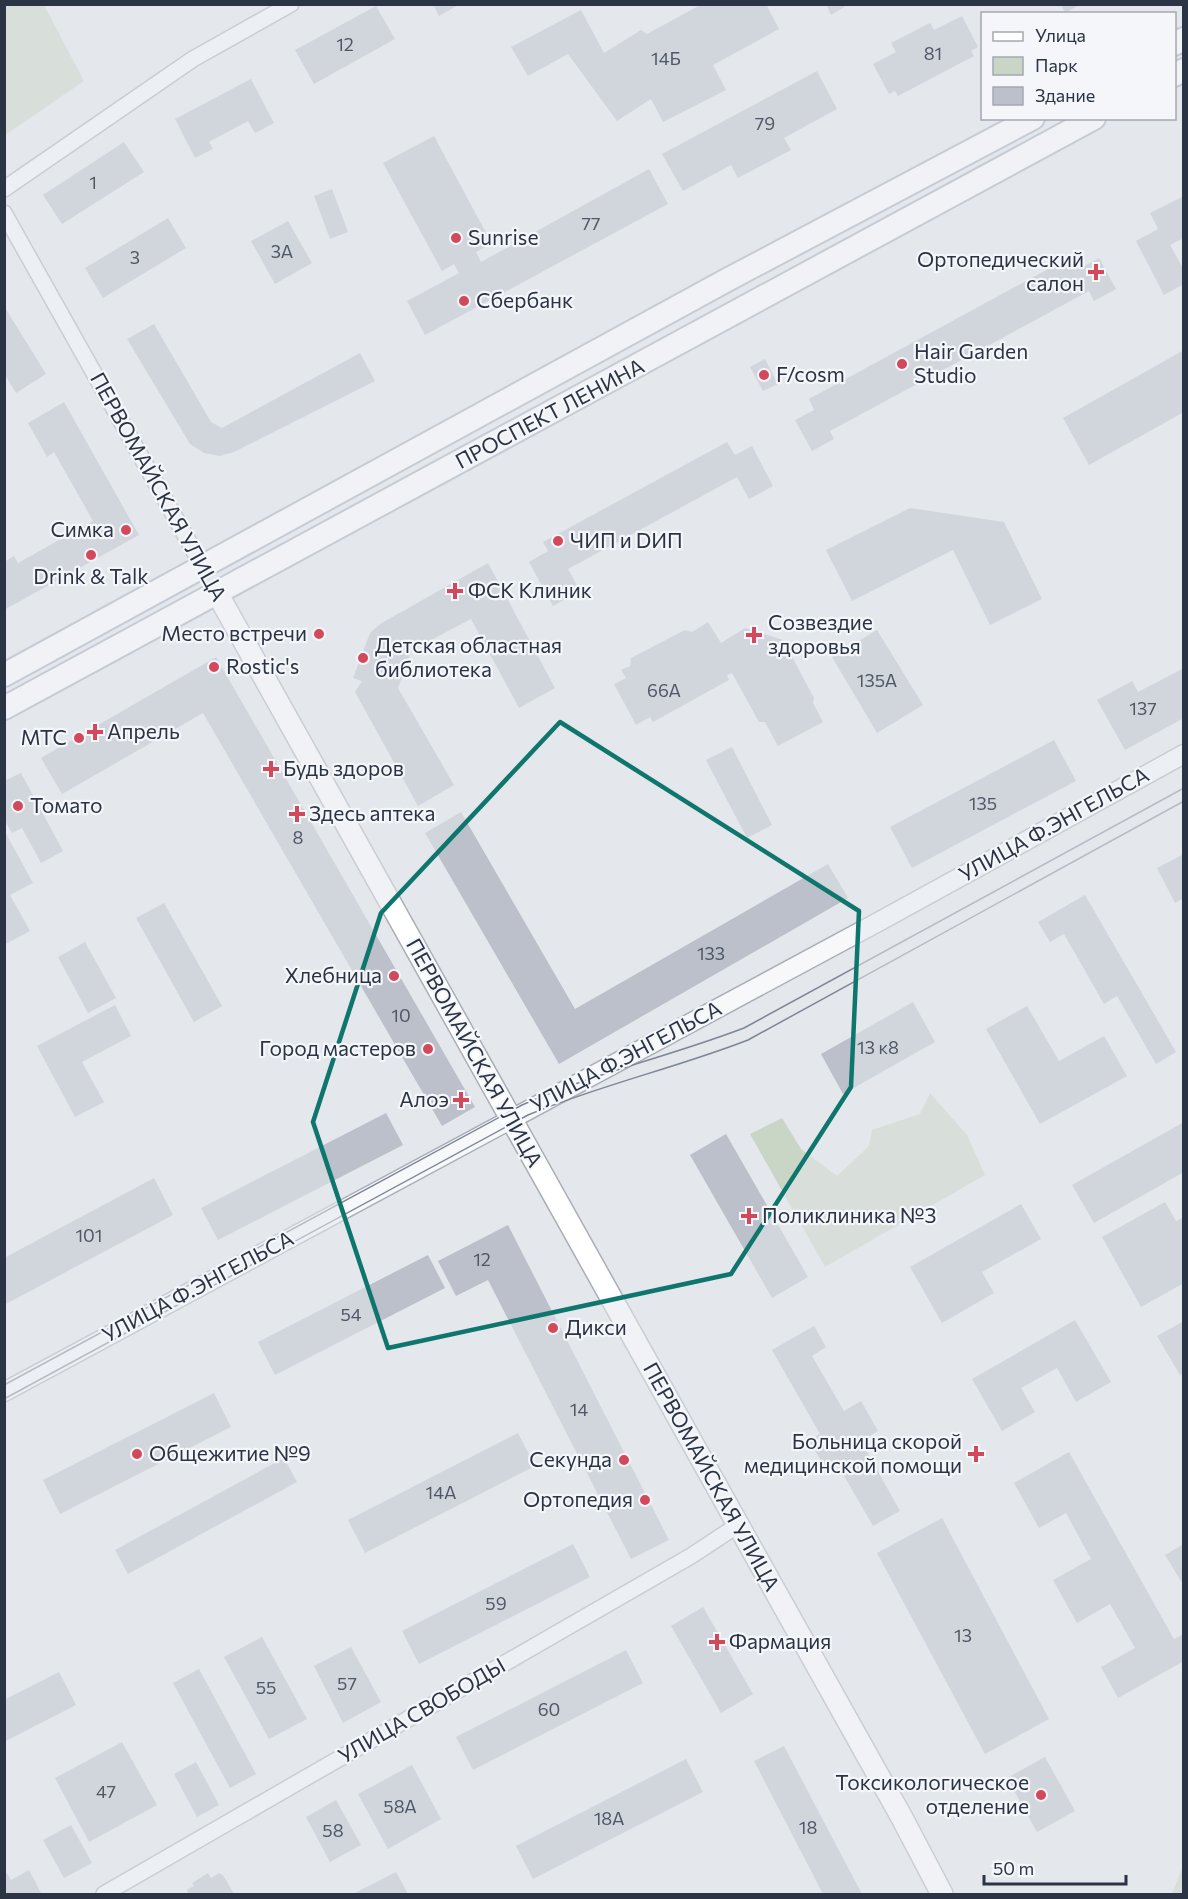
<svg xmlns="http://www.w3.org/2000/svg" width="1188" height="1899" viewBox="0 0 1188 1899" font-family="Commissioner,sans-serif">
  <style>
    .green { fill: #c9d6c5 }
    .building { fill: #bbc0ca }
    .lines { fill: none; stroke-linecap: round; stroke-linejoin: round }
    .minor-casing { stroke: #a9aeb7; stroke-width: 18 }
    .tertiary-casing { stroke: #a9aeb7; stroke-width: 21 }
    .secondary-casing { stroke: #a9aeb7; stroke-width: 24 }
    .primary-casing { stroke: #a3abb8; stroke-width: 26 }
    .minor { stroke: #f7f8fa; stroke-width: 15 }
    .tertiary { stroke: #f7f8fa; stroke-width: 18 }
    .secondary { stroke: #fff; stroke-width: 21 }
    .primary { stroke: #fff; stroke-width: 22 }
    .tram { stroke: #7d8696; stroke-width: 1.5 }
    .marked { fill: none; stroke: #0f766e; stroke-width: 4.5; stroke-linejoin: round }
    .poi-dot { fill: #d1495b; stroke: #f4f6f9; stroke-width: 2 }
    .labels { text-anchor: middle; stroke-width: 4.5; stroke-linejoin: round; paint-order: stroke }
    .number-label { font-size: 18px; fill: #4f5766 }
    .poi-label { font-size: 21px; fill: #2b3445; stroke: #f4f6f9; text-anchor: start }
    .street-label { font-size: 21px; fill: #2b3445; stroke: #f4f6f9 }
  </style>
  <rect width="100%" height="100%" fill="#e4e7ec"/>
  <!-- green -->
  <g class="green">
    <polygon points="5,4 44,5 84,81 5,135"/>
    <polygon points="930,1093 967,1135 985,1175 825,1267 750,1134 782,1118 801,1149 837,1176 869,1146 872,1130 920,1114"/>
    <polygon points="1183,1866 1183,1894 1172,1894"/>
  </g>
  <!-- building -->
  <g class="building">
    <polygon points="433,4 460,4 439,16"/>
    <polygon points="702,4 766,4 779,29 713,65 726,90 663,122 651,99 617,121 568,54 528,76 511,47 581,10 604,53 641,30 647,34"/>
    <polygon points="826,4 849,4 831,15"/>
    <polygon points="1061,4 1081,4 1065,13"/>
    <polygon points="376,6 395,39 314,84 295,50"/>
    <polygon points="962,16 978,47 971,51 974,56 898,96 895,91 889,94 873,64 896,52 891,43 930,23 934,30"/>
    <polygon points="817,71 837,109 784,138 791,150 738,178 731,165 683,191 662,154"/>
    <polygon points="251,79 274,123 255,133 248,121 209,142 213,149 195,158 175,119"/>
    <polygon points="434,136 492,244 476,252 481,262 649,169 668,204 425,335 407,301 459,273 454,264 442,271 383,163"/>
    <polygon points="124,142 144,172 62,224 43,195"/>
    <polygon points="332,189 348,232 330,239 314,196"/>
    <polygon points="1184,196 1184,238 1170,245 1184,270 1184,284 1164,295 1136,241 1158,229 1150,213"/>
    <polygon points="168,218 186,248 103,298 85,268"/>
    <polygon points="288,221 312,263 275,284 251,241"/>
    <polygon points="1072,256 1079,269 1099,258 1116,289 1094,301 1089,291 830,431 834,439 812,451 795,420 814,410 809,399"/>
    <polygon points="4,306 46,374 16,393 4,373"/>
    <polygon points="154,324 211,422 222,428 360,353 375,381 234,452 220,456 204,453 190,444 127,339"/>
    <polygon points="1184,350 1184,412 1089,465 1063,418"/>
    <polygon points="765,359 778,384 763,391 750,367"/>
    <polygon points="64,402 139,535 4,610 4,562 14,556 18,563 93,521 54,452 47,457 28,423"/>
    <polygon points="727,442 735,455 752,446 773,486 749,499 737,477 568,569 580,591 553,606 529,562 548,551 543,542"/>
    <polygon points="910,508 1004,522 1042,599 990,625 953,550 852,601 826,550"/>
    <polygon points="488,563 555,688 519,708 471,619 412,650 398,688 454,785 418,806 355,692 362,681 353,678 370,633 380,624"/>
    <polygon points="708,622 721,643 745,628 783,640 814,698 813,703 823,722 778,746 765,722 759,722 732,673 727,675 729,680 653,722 650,717 636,725 614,684 626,678 621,670 630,666 631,658 685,630 692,632"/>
    <polygon points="877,630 923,705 877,733 832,657"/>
    <polygon points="216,657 475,1107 442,1126 203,713 62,794 41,758"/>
    <polygon points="1184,668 1184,718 1125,750 1097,700 1132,681 1138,692"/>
    <polygon points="1054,740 1076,781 912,868 890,827"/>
    <polygon points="732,747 772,825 747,838 706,760"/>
    <polygon points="21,773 63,851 41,863 22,828 12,833 4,819 4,781"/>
    <polygon points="461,812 575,1009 828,864 848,898 559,1064 425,833"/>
    <polygon points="4,830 33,883 10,895 30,931 4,945"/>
    <polygon points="1184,854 1184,898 1175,903 1157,868"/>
    <polygon points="1085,895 1176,1052 1156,1064 1117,996 1104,1004 1064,934 1050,942 1038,922"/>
    <polygon points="164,903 222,1006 194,1022 136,918"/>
    <polygon points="85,942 116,998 88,1013 58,957"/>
    <polygon points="913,1002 935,1042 843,1094 821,1054"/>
    <polygon points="115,1005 131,1036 82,1062 104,1102 75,1117 37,1046"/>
    <polygon points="1027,1006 1059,1061 1104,1036 1127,1076 1040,1124 986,1029"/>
    <polygon points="386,1113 403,1145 218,1240 201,1208"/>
    <polygon points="1184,1122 1184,1172 1094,1223 1072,1185"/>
    <polygon points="726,1134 808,1277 772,1298 690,1155"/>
    <polygon points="154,1178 173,1215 4,1305 4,1258"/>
    <polygon points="1165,1202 1176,1221 1184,1217 1184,1283 1141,1307 1102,1237"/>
    <polygon points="1021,1204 1041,1239 982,1272 994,1293 942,1323 910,1267"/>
    <polygon points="508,1225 669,1540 631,1559 488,1280 456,1296 438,1261"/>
    <polygon points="428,1255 445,1288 275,1375 258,1342"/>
    <polygon points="1075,1320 1111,1382 1076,1402 1057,1368 1021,1388 1035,1412 1002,1431 972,1379"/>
    <polygon points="1184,1321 1184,1373 1180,1375 1157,1336"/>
    <polygon points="814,1326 826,1347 812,1356 844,1411 861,1401 878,1431 861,1441 900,1511 873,1526 835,1460 824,1466 809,1440 820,1434 772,1350"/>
    <polygon points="214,1393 231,1427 60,1514 43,1480"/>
    <polygon points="518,1433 535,1466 365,1553 348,1520"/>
    <polygon points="1069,1452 1174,1639 1184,1634 1184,1661 1118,1698 1101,1667 1135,1648 1110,1604 1077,1623 1053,1580 1091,1559 1066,1513 1039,1528 1014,1483"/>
    <polygon points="284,1458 297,1482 128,1574 115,1550"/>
    <polygon points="942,1518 1049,1719 985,1754 877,1553"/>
    <polygon points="573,1544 590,1577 419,1664 402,1631"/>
    <polygon points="1184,1544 1184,1586 1165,1555"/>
    <polygon points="703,1607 753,1694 721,1713 671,1626"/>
    <polygon points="262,1637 307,1719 269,1739 224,1657"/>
    <polygon points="351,1647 381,1702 343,1723 314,1666"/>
    <polygon points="626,1650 643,1683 473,1770 456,1737"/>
    <polygon points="199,1669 256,1774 230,1788 173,1683"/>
    <polygon points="59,1672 76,1705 4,1742 4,1700"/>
    <polygon points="122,1742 157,1805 89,1842 55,1778"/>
    <polygon points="784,1746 862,1894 823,1894 754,1761"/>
    <polygon points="1045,1757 1075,1811 1037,1832 1007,1778"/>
    <polygon points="686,1759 703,1792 533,1879 516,1846"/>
    <polygon points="196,1762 219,1805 197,1817 174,1774"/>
    <polygon points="412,1765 441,1819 388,1849 358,1794"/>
    <polygon points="336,1800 361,1845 330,1862 306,1817"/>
    <polygon points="71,1825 92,1863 64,1878 43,1840"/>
    <polygon points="4,1869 11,1880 29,1870 41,1893 4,1894"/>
    <polygon points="396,1872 408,1894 353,1894"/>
    <polygon points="208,1873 211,1878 219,1873 223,1875 234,1894 188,1894 187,1890 194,1886 192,1883"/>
  </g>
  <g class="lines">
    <defs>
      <g id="minor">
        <polyline points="4,189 193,59 291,4"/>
        <polyline points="4,213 203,567"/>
        <polyline points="104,1894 691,1556 738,1525"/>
      </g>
      <polyline id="tertiary" points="4,1392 880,921 1184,754"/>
      <polyline id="secondary" points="217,593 901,1816 942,1894"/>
      <g id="primary">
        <polyline points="1174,44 1184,39"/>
        <polyline points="1174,75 1184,70"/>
        <polyline points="4,675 727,280 1033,118"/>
        <polyline points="4,708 1094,118"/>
      </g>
    </defs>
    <!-- minor casing -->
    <use href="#minor" class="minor-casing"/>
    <!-- tertiary casing -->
    <use href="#tertiary" class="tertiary-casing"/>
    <!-- secondary casing -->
    <use href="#secondary" class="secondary-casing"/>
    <!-- primary casing -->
    <use href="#primary" class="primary-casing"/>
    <!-- minor -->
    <use href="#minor" class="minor"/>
    <!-- tertiary -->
    <use href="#tertiary" class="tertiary"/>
    <!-- secondary -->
    <use href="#secondary" class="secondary"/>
    <!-- primary -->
    <use href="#primary" class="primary"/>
    <!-- tram -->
    <g class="tram">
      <path d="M4,1385l518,-280c72,-32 149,-49 222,-77l440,-240"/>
      <path d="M4,1399l524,-284c72,-30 148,-47 220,-75l436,-239"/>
    </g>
  </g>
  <!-- marked area -->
  <path d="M0 0H1188V1899H0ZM560,722l299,189 -8,176 -120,187 -343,74 -75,-226 68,-209z" fill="#e4e7ec" fill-opacity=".55" fill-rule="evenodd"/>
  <path class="marked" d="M560,722l299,189 -8,176 -120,187 -343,74 -75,-226 68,-209z"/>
  <!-- markers -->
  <g class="poi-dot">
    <circle cx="456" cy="238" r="6"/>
    <path d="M1093 263h6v6h6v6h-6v6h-6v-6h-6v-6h6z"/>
    <circle cx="464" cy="301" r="6"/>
    <circle cx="902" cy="364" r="6"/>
    <circle cx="764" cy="375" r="6"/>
    <circle cx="126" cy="530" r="6"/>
    <circle cx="558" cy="541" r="6"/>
    <circle cx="91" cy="555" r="6"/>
    <path d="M452 582h6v6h6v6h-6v6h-6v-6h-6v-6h6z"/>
    <circle cx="319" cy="634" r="6"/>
    <path d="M751 626h6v6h6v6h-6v6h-6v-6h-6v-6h6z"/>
    <circle cx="363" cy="658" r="6"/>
    <circle cx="214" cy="667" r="6"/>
    <path d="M92 723h6v6h6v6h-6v6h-6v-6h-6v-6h6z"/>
    <circle cx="79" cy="738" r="6"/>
    <path d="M268 760h6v6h6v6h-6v6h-6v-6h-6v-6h6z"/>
    <circle cx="18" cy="806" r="6"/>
    <path d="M294 805h6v6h6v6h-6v6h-6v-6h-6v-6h6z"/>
    <circle cx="394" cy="976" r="6"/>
    <circle cx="428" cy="1049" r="6"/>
    <path d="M458 1091h6v6h6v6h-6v6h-6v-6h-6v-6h6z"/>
    <path d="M746 1207h6v6h6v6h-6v6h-6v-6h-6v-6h6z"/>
    <circle cx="553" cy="1328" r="6"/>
    <circle cx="137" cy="1454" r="6"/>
    <path d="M973 1445h6v6h6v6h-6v6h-6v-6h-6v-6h6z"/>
    <circle cx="624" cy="1460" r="6"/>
    <circle cx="645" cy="1500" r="6"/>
    <path d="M714 1633h6v6h6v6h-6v6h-6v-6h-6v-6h6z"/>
    <circle cx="1041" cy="1795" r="6"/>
  </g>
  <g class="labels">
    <!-- number labels -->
    <g class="number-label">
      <text x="345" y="51">12</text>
      <text x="933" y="60">81</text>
      <text x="666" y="65">14Б</text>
      <text x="765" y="130">79</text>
      <text x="93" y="189">1</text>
      <text x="591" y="230">77</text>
      <text x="282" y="258">3А</text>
      <text x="135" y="264">3</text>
      <text x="877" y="687">135А</text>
      <text x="664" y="697">66А</text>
      <text x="1143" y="715">137</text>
      <text x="983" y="810">135</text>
      <text x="298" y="844">8</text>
      <text x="711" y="960">133</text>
      <text x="401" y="1022">10</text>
      <text x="878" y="1054">13 к8</text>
      <text x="89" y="1242">101</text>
      <text x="482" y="1266">12</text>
      <text x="351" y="1321">54</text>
      <text x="579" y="1416">14</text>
      <text x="441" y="1499">14А</text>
      <text x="496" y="1610">59</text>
      <text x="963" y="1642">13</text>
      <text x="347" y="1690">57</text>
      <text x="266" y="1694">55</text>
      <text x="549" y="1716">60</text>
      <text x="106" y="1798">47</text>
      <text x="400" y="1813">58А</text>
      <text x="609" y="1825">18А</text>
      <text x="808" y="1834">18</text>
      <text x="333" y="1837">58</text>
    </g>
    <!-- poi labels -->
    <g class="poi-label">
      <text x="468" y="245">Sunrise</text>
      <text x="1084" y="267" text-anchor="end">Ортопедический<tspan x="1084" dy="24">салон</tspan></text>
      <text x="476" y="308">Сбербанк</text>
      <text x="914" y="359">Hair Garden<tspan x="914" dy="24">Studio</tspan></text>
      <text x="776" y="382">F/cosm</text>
      <text x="114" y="537" text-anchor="end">Симка</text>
      <text x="570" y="548">ЧИП и DИП</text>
      <text x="91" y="584" text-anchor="middle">Drink &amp; Talk</text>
      <text x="468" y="598">ФСК Клиник</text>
      <text x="768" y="630">Созвездие<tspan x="768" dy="24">здоровья</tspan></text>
      <text x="307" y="641" text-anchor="end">Место встречи</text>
      <text x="375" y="653">Детская областная<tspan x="375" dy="24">библиотека</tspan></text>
      <text x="226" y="674">Rostic's</text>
      <text x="107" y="739">Апрель</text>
      <text x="67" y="745" text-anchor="end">МТС</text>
      <text x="283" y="776">Будь здоров</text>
      <text x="30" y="813">Томато</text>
      <text x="309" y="821">Здесь аптека</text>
      <text x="382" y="983" text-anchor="end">Хлебница</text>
      <text x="416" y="1056" text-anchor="end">Город мастеров</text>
      <text x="449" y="1107" text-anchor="end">Алоэ</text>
      <text x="762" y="1223">Поликлиника №3</text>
      <text x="565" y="1335">Дикси</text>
      <text x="962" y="1449" text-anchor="end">Больница скорой<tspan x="962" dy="24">медицинской помощи</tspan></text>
      <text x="149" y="1461">Общежитие №9</text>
      <text x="612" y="1467" text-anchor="end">Секунда</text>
      <text x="633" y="1507" text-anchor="end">Ортопедия</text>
      <text x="729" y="1649">Фармация</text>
      <text x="1029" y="1790" text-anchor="end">Токсикологическое<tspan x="1029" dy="24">отделение</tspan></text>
    </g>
    <!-- street labels -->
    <g class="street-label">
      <text transform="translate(550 414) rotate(-28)" y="7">ПРОСПЕКТ ЛЕНИНА</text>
      <text transform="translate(158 487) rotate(61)" y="7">ПЕРВОМАЙСКАЯ УЛИЦА</text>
      <text transform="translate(1054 825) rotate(-29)" y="7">УЛИЦА Ф.ЭНГЕЛЬСА</text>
      <text transform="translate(474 1053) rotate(61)" y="7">ПЕРВОМАЙСКАЯ УЛИЦА</text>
      <text transform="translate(626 1057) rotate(-28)" y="7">УЛИЦА Ф.ЭНГЕЛЬСА</text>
      <text transform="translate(198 1287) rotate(-28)" y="7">УЛИЦА Ф.ЭНГЕЛЬСА</text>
      <text transform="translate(711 1477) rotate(61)" y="7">ПЕРВОМАЙСКАЯ УЛИЦА</text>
      <text transform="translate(422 1711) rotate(-30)" y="7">УЛИЦА СВОБОДЫ</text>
    </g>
  </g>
  <!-- border -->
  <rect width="1188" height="1899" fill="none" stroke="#2b3445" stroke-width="12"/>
  <!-- legend -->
  <rect x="981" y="12" width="195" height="108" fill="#f4f6f9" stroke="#a4a8b1" stroke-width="1.5"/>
  <rect x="993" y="32" width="30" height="9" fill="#ffffff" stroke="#a4a8b1" stroke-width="1.5"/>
  <text x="1035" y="42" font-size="18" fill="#2b3445">Улица</text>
  <rect x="993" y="57" width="30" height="18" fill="#c9d6c5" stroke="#a4a8b1" stroke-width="1.5"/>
  <text x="1035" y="72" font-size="18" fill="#2b3445">Парк</text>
  <rect x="993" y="87" width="30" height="18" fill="#bbc0ca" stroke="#a4a8b1" stroke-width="1.5"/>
  <text x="1035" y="102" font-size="18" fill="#2b3445">Здание</text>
  <!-- scale -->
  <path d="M984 1875v9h142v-9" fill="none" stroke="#2b3445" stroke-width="3"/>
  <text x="993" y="1875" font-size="18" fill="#2b3445" stroke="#f4f6f9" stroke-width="4.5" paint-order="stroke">50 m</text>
</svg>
